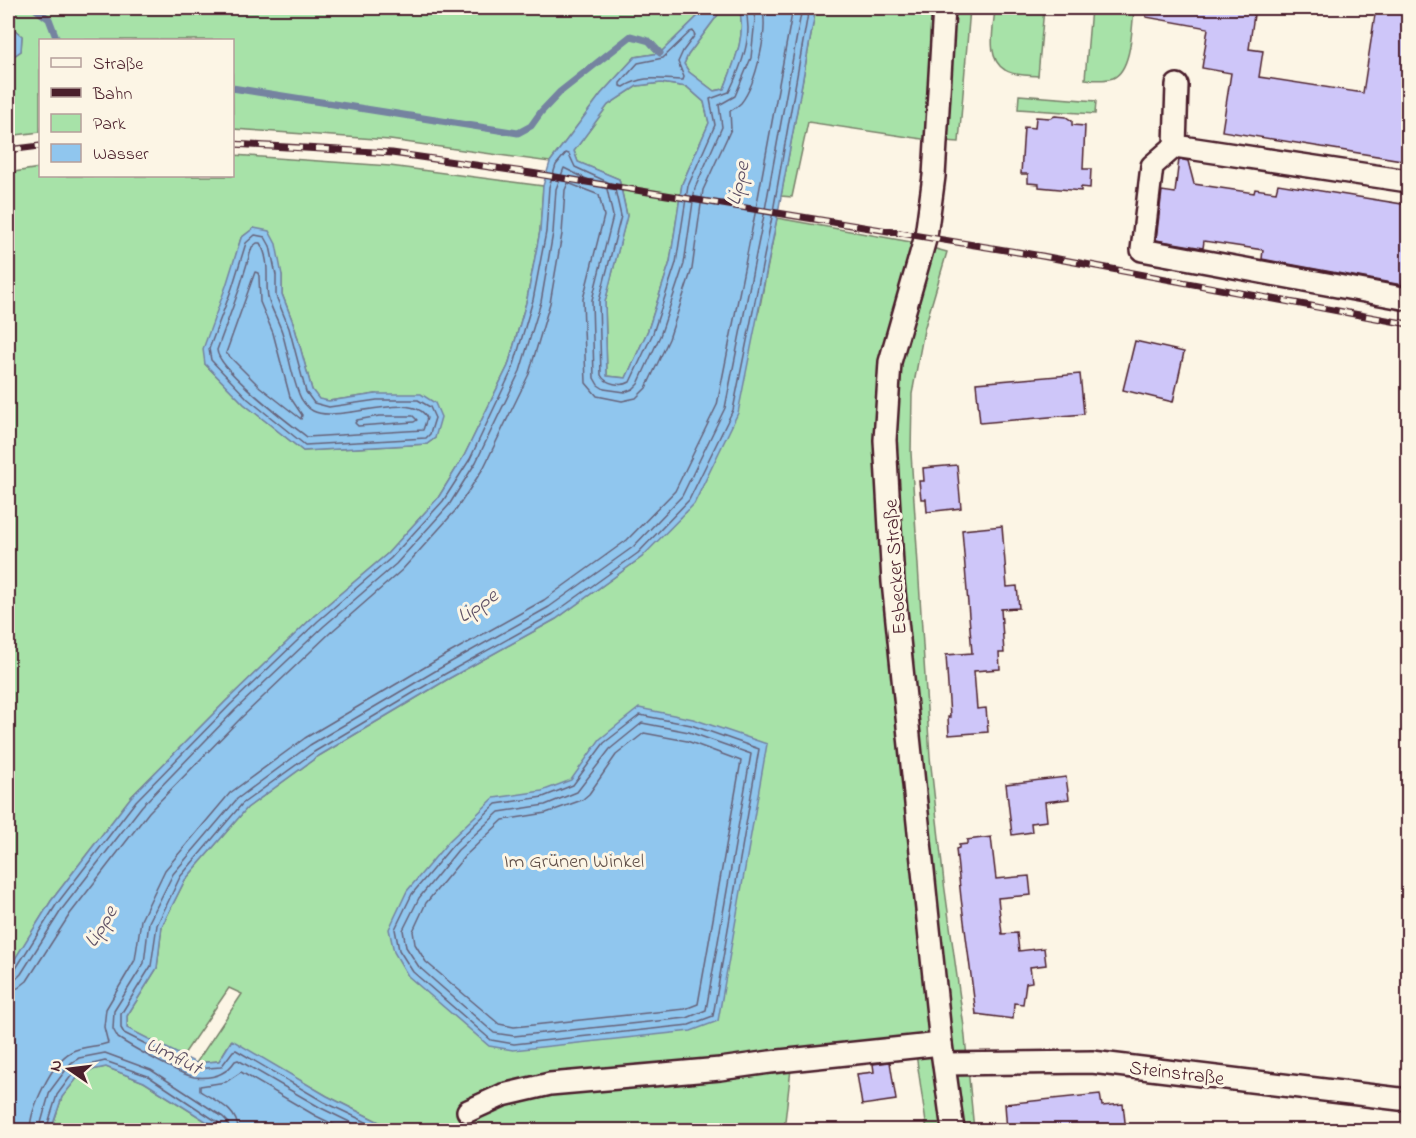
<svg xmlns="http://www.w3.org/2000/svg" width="1416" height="1138" viewBox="0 0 1416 1138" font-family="'Indie Flower',sans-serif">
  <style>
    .green { fill: #a7e2a8; stroke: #78806a; stroke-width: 1.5; fill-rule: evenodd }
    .water { fill: #90c6ee; stroke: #7483a0; stroke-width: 1.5; fill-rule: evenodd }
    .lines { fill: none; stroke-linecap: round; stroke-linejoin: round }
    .shore { stroke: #666279; stroke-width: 1.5 }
    .stream { stroke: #7483a0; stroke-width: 7 }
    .building { fill: #cec6f9; stroke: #4a1f2b; stroke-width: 1.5 }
    .minor-casing { stroke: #4a1f2b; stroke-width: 26 }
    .minor { stroke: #fcf5e5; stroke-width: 21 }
    .rail-casing { stroke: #4a1f2b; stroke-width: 7 }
    .rail { stroke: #fcf5e5; stroke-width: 4.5; stroke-dasharray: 14; stroke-linecap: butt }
    .labels { text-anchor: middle; stroke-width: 6; stroke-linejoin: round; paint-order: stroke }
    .street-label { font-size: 20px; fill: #4a1f2b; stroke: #fcf5e5 }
    .park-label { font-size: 20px; fill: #61504a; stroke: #fcf5e5 }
    .water-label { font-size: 21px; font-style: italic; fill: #5f5166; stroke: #fcf5e5 }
  </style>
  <rect width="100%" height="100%" fill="#fcf5e5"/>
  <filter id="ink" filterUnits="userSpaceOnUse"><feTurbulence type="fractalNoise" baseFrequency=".0167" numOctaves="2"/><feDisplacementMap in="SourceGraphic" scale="12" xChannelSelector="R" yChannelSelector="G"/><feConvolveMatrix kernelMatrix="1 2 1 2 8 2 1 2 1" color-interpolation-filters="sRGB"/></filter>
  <g filter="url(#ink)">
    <!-- green -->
    <g class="green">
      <polygon points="8,8 703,8 700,14 660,53 635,57 601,94 550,162 390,140 233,129 232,40 40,40 40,132 8,136 8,59 21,51 22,36 8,24"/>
      <path d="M723,8h16c8,28 -5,55 -15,81l-10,2 -25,-19 -5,-8 4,-9z"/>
      <polygon points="816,8 970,8 959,142 929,140 808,122 792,197 781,196"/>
      <path d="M995,8h49l-6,68c-10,-1 -24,0 -33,-6 -20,-12 -11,-43 -10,-62z"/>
      <path d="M1091,8h43c-2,18 -2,62 -21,70 -9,3 -19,2 -28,1z"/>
      <polygon points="661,83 687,87 704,102 709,123 682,184 670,262 648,330 626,378 607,376 605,302 627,215 619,179 578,162 574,151 608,105 637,86"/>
      <polygon points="1019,95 1096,101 1095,114 1018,109"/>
      <path d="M233,155l157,11 153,20 -3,45 -13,68 -19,67 -44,90 -26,42 -51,56 -73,62 -88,85 -95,96 -80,104 -43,70v-798l32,-5v8h192zM254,228l28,47v19l12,31 18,65 7,10 10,1 47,-7 59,44 -8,6 -124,7 -59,-47 -39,-40 36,-126z"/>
      <polygon points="777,218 911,242 947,252 924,330 912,394 911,453 930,757 944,883 964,1027 974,1130 927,1130 915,1047 792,1060 784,1130 395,1130 327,1096 231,1041 219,1061 196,1063 242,994 229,988 182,1057 127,1028 127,1016 157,968 162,926 185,880 247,808 317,757 448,679 556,619 642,557 759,311"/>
      <polygon points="106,1067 144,1082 220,1130 51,1130 62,1097 82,1072"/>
    </g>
    <!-- water -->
    <g class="water">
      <path d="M703,8h20l-35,47 -4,9 5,8 25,19 10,-2c10,-26 23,-54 15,-81h77l-39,210 -39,195 -44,91 -52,53 -86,62 -108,60 -131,78 -70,51 -62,72 -23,46 -5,42 -30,48v12l69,35 23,-2 13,-21 95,56 68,34h-175l-76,-48 -38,-15 -24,5 -20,25 -11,33h-43v-160l43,-69 80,-104 95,-96 88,-85 73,-62 51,-56 26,-42 44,-90 19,-67 13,-68 3,-45 7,-24 51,-68 34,-37 25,-4 40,-39zM661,83l26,4 17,15 5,21 -27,61 -12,78 -22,68 -22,48 -19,-2 -2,-74 22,-86 -8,-37 -41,-17 -4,-11 34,-46 29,-19z"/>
      <polygon points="8,24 22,36 21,51 8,60"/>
      <polygon points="254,228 269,231 276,244 282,275 282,294 294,325 312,390 319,399 329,401 376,394 421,394 435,403 441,417 435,438 427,444 303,451 244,404 205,364 203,349 226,286 241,238"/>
      <polygon points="639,708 693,719 767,744 718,1021 691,1031 513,1050 489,1046 408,976 394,952 389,929 407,891 449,841 494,798 542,791 571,780 600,739"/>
    </g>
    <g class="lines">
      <!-- shore -->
      <g class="shore">
        <path d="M693,31l2,4 -12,16 -5,11 6,15 -1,3c-23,0 -38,-6 -59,7l-4,-1v-3l18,-20 25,-5 27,-26z"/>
        <polygon points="255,235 265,237 270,246 276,275 276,296 289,328 306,392 314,403 329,407 377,400 418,400 430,407 435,418 430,434 426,438 305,445 248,399 211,360 209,349 232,288 246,243"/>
        <path d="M257,243h3c11,18 5,37 8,54 3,12 10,23 14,35 6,20 9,42 17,62 2,6 8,14 14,17 24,13 101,-22 114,7l-4,12 -116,7c-18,-14 -89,-67 -90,-87l22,-60 13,-43z"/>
        <polygon points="255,272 258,273 259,276 260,302 273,333 290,397 302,415 301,419 260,387 226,353"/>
        <polygon points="379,416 413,416 417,420 414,422 358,426 355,423 357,420"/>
        <polygon points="640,715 691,725 759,749 713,1016 689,1025 514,1044 491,1040 413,972 399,950 395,929 412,894 453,845 496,804 543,797 573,785 604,743"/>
        <polygon points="642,723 689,732 751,754 706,1010 687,1018 514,1036 494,1033 419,967 406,947 403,930 419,898 458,850 499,812 545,805 577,792 610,749"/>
        <polygon points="644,733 687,741 741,761 698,1004 685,1009 514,1027 499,1024 426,962 415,944 413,931 426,903 465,856 503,820 546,813 582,800 589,794 616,755"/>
        <path d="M8,973l7,-3 41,-65 80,-104 94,-96 88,-84 73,-63 52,-57 27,-42 43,-91 20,-68 13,-68 3,-45 7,-22 10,-12 3,1 6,13 39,18 7,31 -22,85 2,74c4,9 21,12 29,7l23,-49 23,-70 12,-77 27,-61 -5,-26 19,-7c12,-25 25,-56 16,-84"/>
        <polyline points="8,980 16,979 21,974 62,909 142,806 235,710 324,626 396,564 449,505 476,462 520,371 541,302 553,233 556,189 564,168 607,189 613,216 592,300 594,378 598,385 604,389 625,392 633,389 638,384 660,336 684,264 695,188 722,127 719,105 735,96 751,58 755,19 753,8"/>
        <path d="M8,989l10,-1 9,-7 43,-67 79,-102 93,-95 88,-84 72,-63 54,-60 28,-43 45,-93 21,-71 12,-69 3,-44 3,-7 31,12 5,21 -21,83 3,84 11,13 25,5 14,-3 10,-10 23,-49 23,-70 11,-79 28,-61 -1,-18c4,-2 8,-5 11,-8 15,-19 28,-73 21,-95"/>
        <path d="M30,1130c0,-21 22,-68 41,-78 11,-6 26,-5 37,-9l-4,-16 2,-18 29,-49 6,-40 24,-50 65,-77 75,-55 132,-78 107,-60 83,-60 48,-49 42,-86 38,-191 38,-206"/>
        <polyline points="39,1130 50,1091 71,1063 79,1058 105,1053 151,1070 223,1117 228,1122 229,1130"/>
        <polyline points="46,1130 57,1095 77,1068 105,1061 148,1076 219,1123 222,1130"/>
        <path d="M238,1130c0,-21 -23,-29 -38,-39v-5l26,-4 15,-10 75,44 29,14"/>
        <path d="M366,1130l-45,-22 -83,-48 -3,1c-9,14 -24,18 -41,16 -15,-3 -62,-30 -76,-39l-5,-9 1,-18 30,-48 5,-41 24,-48 64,-75 73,-54 132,-78 107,-60 84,-60 49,-51 43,-88 39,-193 38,-207"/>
        <polyline points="383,1130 324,1102 236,1050 233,1051 221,1067 195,1069 124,1033 121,1028 121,1014 151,966 157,925 180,877 242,804 314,752 445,674 553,614 638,553 689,500 733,410 772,217 809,8"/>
      </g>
      <!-- stream -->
      <g class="stream">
        <polyline points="34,8 49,19 57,40"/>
        <polyline points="232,88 518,133 531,126 541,112 560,92 631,36 649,41 660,53"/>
      </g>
    </g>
    <!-- building -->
    <g class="building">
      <polygon points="1147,8 1255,8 1249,49 1263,51 1259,77 1363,93 1376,8 1408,8 1408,161 1222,131 1231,73 1202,68 1208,28 1146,17"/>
      <polygon points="1055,116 1066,117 1072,121 1072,125 1085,126 1083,169 1091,169 1090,188 1081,187 1081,191 1039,187 1039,184 1028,183 1028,174 1021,174 1024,127 1035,128 1036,117 1050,118"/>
      <polygon points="1179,159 1188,161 1194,184 1254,193 1255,189 1276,192 1278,184 1408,205 1408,278 1403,277 1402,285 1262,259 1263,250 1204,241 1203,248 1156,240 1162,191 1175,193"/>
      <polygon points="1135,341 1184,352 1173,402 1123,390"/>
      <polygon points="1080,374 1084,414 980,423 976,383"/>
      <polygon points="957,465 961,508 927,512 926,499 921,499 919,481 924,481 923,468"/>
      <polygon points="1002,526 1007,587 1017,586 1019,608 1001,609 1004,653 999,653 1000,669 974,671 977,709 986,708 988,732 949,735 948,717 950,717 946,655 972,653 962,530"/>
      <polygon points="1066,777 1069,799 1045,802 1047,821 1031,823 1032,832 1012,835 1006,784"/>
      <polygon points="991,837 996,879 1029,876 1031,895 998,898 1002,934 1017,933 1019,951 1044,948 1046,965 1030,967 1032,982 1026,983 1023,1004 1014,1003 1013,1019 976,1014 961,898 956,849 959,848 959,845 967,844 967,840"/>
      <polygon points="890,1062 896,1100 862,1105 857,1074 874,1072 873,1064"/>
      <polygon points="1100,1094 1102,1106 1123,1104 1126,1131 1007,1131 1005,1104"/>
    </g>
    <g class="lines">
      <defs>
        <g id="minor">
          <polyline points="944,8 934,176 926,236 890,362 885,440 893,582 941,1044 953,1130"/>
          <polyline points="1177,85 1175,146 1152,166 1142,250 1408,299"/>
          <polyline points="1175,146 1408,181"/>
          <polyline points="944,1064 1092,1062 1408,1100"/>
          <polyline points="468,1111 503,1095 550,1084 720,1069 770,1062 941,1044"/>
        </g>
      </defs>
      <!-- minor casing -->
      <use href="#minor" class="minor-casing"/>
      <!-- minor -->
      <use href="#minor" class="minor"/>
      <defs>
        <g id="rail">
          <polyline points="232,144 392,153 531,173 1042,256 1408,324"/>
          <polyline points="8,150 40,146"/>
        </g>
      </defs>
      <!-- rail casing -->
      <use href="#rail" class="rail-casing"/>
      <!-- rail -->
      <use href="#rail" class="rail"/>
    </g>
  </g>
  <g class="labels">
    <!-- street labels -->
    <g class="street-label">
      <text transform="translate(894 567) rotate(-94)" y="7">Esbecker Straße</text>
      <text transform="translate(1177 1072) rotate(7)" y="7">Steinstraße</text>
    </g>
    <!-- park labels -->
    <g class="park-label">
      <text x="574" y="867">Im Grünen Winkel</text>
    </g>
    <!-- water labels -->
    <g class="water-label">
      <text transform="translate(737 183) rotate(-77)" y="7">Lippe</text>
      <text transform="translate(477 605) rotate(-34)" y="7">Lippe</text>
      <text transform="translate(100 926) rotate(-58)" y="7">Lippe</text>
      <text transform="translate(174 1055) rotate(27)" y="7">Umflut</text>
    </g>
  </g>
  <!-- margin -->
  <rect width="1416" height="1138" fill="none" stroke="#fcf5e5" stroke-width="30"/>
  <rect x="15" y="15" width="1386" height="1108" fill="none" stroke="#4a1f2b" stroke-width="2" filter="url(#ink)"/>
  <!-- legend -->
  <rect x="39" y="39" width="195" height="138" fill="#fcf5e5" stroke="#b59f9b" stroke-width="1.5"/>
  <rect x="51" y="58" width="30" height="9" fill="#fcf5e5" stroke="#b59f9b" stroke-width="1.5"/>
  <text x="93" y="69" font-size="18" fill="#4a1f2b">Straße</text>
  <rect x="51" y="88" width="30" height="9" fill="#4a1f2b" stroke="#b59f9b" stroke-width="1.5"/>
  <text x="93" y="99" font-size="18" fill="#4a1f2b">Bahn</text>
  <rect x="51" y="114" width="30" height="18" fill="#a7e2a8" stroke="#b59f9b" stroke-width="1.5"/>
  <text x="93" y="129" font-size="18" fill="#4a1f2b">Park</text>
  <rect x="51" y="144" width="30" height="18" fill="#90c6ee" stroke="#b59f9b" stroke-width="1.5"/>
  <text x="93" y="159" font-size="18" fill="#4a1f2b">Wasser</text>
  <!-- north arrow -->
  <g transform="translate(69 1069) rotate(284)" stroke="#fcf5e5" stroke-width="4.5" paint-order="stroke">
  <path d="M0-4.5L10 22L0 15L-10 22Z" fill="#4a1f2b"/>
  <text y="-9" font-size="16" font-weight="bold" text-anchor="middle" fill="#4a1f2b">N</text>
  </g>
</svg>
